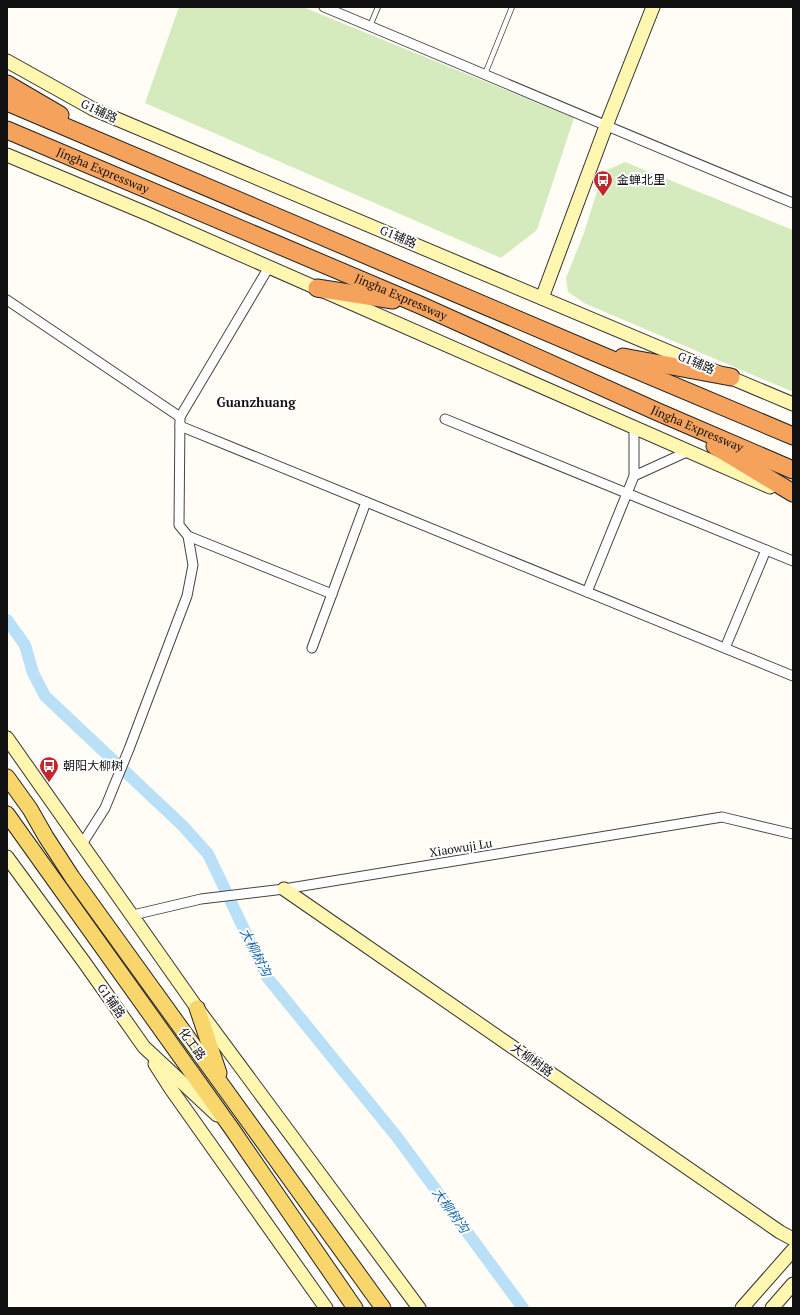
<svg xmlns="http://www.w3.org/2000/svg" width="800" height="1315" viewBox="0 0 800 1315" font-family="'PT Serif','Noto Sans SC',serif">
  <style>
    .green { fill: #d5ebbd }
    .lines { fill: none; stroke-linecap: round; stroke-linejoin: round }
    .canal { stroke: #b9e0f7; stroke-width: 12 }
    .lane-casing { stroke: #444; stroke-width: 6 }
    .street-casing { stroke: #444; stroke-width: 11 }
    .secondary-casing { stroke: #333; stroke-width: 15 }
    .primary-casing { stroke: #222; stroke-width: 17 }
    .highway-casing { stroke: #222; stroke-width: 19 }
    .lane { stroke: #fff; stroke-width: 4.5 }
    .street { stroke: #fff; stroke-width: 9 }
    .secondary { stroke: #fff6b0; stroke-width: 13 }
    .primary { stroke: #f9d66b; stroke-width: 15 }
    .highway { stroke: #f5a25d; stroke-width: 17 }
    .labels { text-anchor: middle; stroke-width: 4; stroke-linejoin: round; paint-order: stroke }
    .street-label { font-size: 12px; fill: #111; stroke: #fff }
    .poi-label { font-size: 12px; fill: #111; stroke: #fff; text-anchor: start }
    .neighbourhood-label { font-size: 13px; font-weight: bold; fill: #111; stroke: #fff }
    .water-label { font-size: 13px; font-style: italic; fill: #1768a6; stroke: #fff }
  </style>
  <rect width="100%" height="100%" fill="#fffdf5"/>
  <!-- green -->
  <g class="green">
    <polygon points="179,7 303,7 574,118 537,230 501,258 145,103"/>
    <polygon points="625,162 793,230 793,392 584,303 568,292 566,278 584,233 603,172"/>
  </g>
  <g class="lines">
    <!-- canal -->
    <polyline class="canal" points="7,620 25,645 33,673 45,696 183,826 208,854 267,977 397,1137 523,1308"/>
    <defs>
      <g id="lane">
        <polyline points="370,26 378,7"/>
        <polyline points="485,74 512,7"/>
      </g>
      <g id="street">
        <path d="M324,7c156,65 312,132 469,196"/>
        <polyline points="7,300 180,417"/>
        <polyline points="445,419 793,561"/>
        <polyline points="180,426 793,676"/>
        <polyline points="634,476 689,451"/>
        <polyline points="188,536 332,594"/>
        <polyline points="587,592 634,476 634,427"/>
        <polyline points="312,648 366,502"/>
        <polyline points="725,648 766,550"/>
        <polyline points="82,844 105,808 129,749 187,596 193,565 188,536 179,525 180,417 269,267"/>
        <polyline points="133,915 201,899 284,889 722,817 793,834"/>
      </g>
      <g id="secondary">
        <polyline points="7,61 93,109 793,404"/>
        <polyline points="7,155 148,214 770,487"/>
        <polyline points="542,298 606,126 653,7"/>
        <polyline points="7,738 197,1008 419,1308"/>
        <polyline points="7,857 84,962 144,1047 217,1115"/>
        <polyline points="284,889 780,1232 793,1239"/>
        <polyline points="155,1064 171,1089 326,1308"/>
        <polyline points="742,1308 793,1250"/>
        <polyline points="772,1308 793,1284"/>
      </g>
      <g id="primary">
        <polyline points="7,777 30,809 46,837 72,877 383,1308"/>
        <polyline points="7,814 232,1129 355,1308"/>
        <polyline points="197,1008 219,1073"/>
      </g>
      <g id="highway">
        <polyline points="7,84 60,115"/>
        <polyline points="7,102 589,350 793,436"/>
        <path id="s1" d="M7,130l413,175 238,107 135,58"/>
        <polyline points="317,288 393,300"/>
        <polyline points="623,357 731,377"/>
        <polyline points="715,446 793,493"/>
      </g>
    </defs>
    <!-- lane casing -->
    <use href="#lane" class="lane-casing"/>
    <!-- street casing -->
    <use href="#street" class="street-casing"/>
    <!-- secondary casing -->
    <use href="#secondary" class="secondary-casing"/>
    <!-- primary casing -->
    <use href="#primary" class="primary-casing"/>
    <!-- highway casing -->
    <use href="#highway" class="highway-casing"/>
    <!-- lane -->
    <use href="#lane" class="lane"/>
    <!-- street -->
    <use href="#street" class="street"/>
    <!-- secondary -->
    <use href="#secondary" class="secondary"/>
    <!-- primary -->
    <use href="#primary" class="primary"/>
    <!-- highway -->
    <use href="#highway" class="highway"/>
  </g>
  <!-- icons -->
  <defs>
    <symbol id="bus-pin" viewBox="-11 -11 22 30"><path d="M0 17L-7.5 6A9.5 9.5 0 1 1 7.5 6Z" fill="#c4262e" stroke="#fff"/><path d="M-5-6H5V4H4V6H2V4H-2V6H-4V4H-5ZM-3.5-4V0h7V-4ZM-3.5 1.2v1.5H-2V1.2ZM2 1.2v1.5H3.5V1.2Z" fill="#fff"/></symbol>
  </defs>
  <g fill-rule="evenodd">
    <use href="#bus-pin" x="592" y="169" width="22" height="30"/>
    <use href="#bus-pin" x="38" y="755" width="22" height="30"/>
  </g>
  <g class="labels">
    <!-- street labels -->
    <g class="street-label">
      <text transform="translate(99 111) rotate(25)" y="4">G1辅路</text>
      <text dy="4" stroke="none"><textPath href="#s1" startOffset="104">Jingha Expressway</textPath></text>
      <text transform="translate(398 237) rotate(23)" y="4">G1辅路</text>
      <text dy="4" stroke="none"><textPath href="#s1" startOffset="428">Jingha Expressway</textPath></text>
      <text transform="translate(696 363) rotate(23)" y="4">G1辅路</text>
      <text dy="4" stroke="none"><textPath href="#s1" startOffset="752">Jingha Expressway</textPath></text>
      <text transform="translate(461 848) rotate(-9)" y="4">Xiaowuji Lu</text>
      <text transform="translate(111 1001) rotate(55)" y="4">G1辅路</text>
      <text transform="translate(192 1044) rotate(54)" y="4">化工路</text>
      <text transform="translate(532 1060) rotate(35)" y="4">大柳树路</text>
    </g>
    <!-- poi labels -->
    <g class="poi-label">
      <text x="617" y="184">金蝉北里</text>
      <text x="63" y="770">朝阳大柳树</text>
    </g>
    <!-- neighbourhood labels -->
    <g class="neighbourhood-label">
      <text x="256" y="407">Guanzhuang</text>
    </g>
    <!-- water labels -->
    <g class="water-label">
      <text transform="translate(256 952) rotate(63)" y="5">大柳树沟</text>
      <text transform="translate(451 1210) rotate(54)" y="5">大柳树沟</text>
    </g>
  </g>
  <!-- border -->
  <rect width="800" height="1315" fill="none" stroke="#111111" stroke-width="16"/>
</svg>
